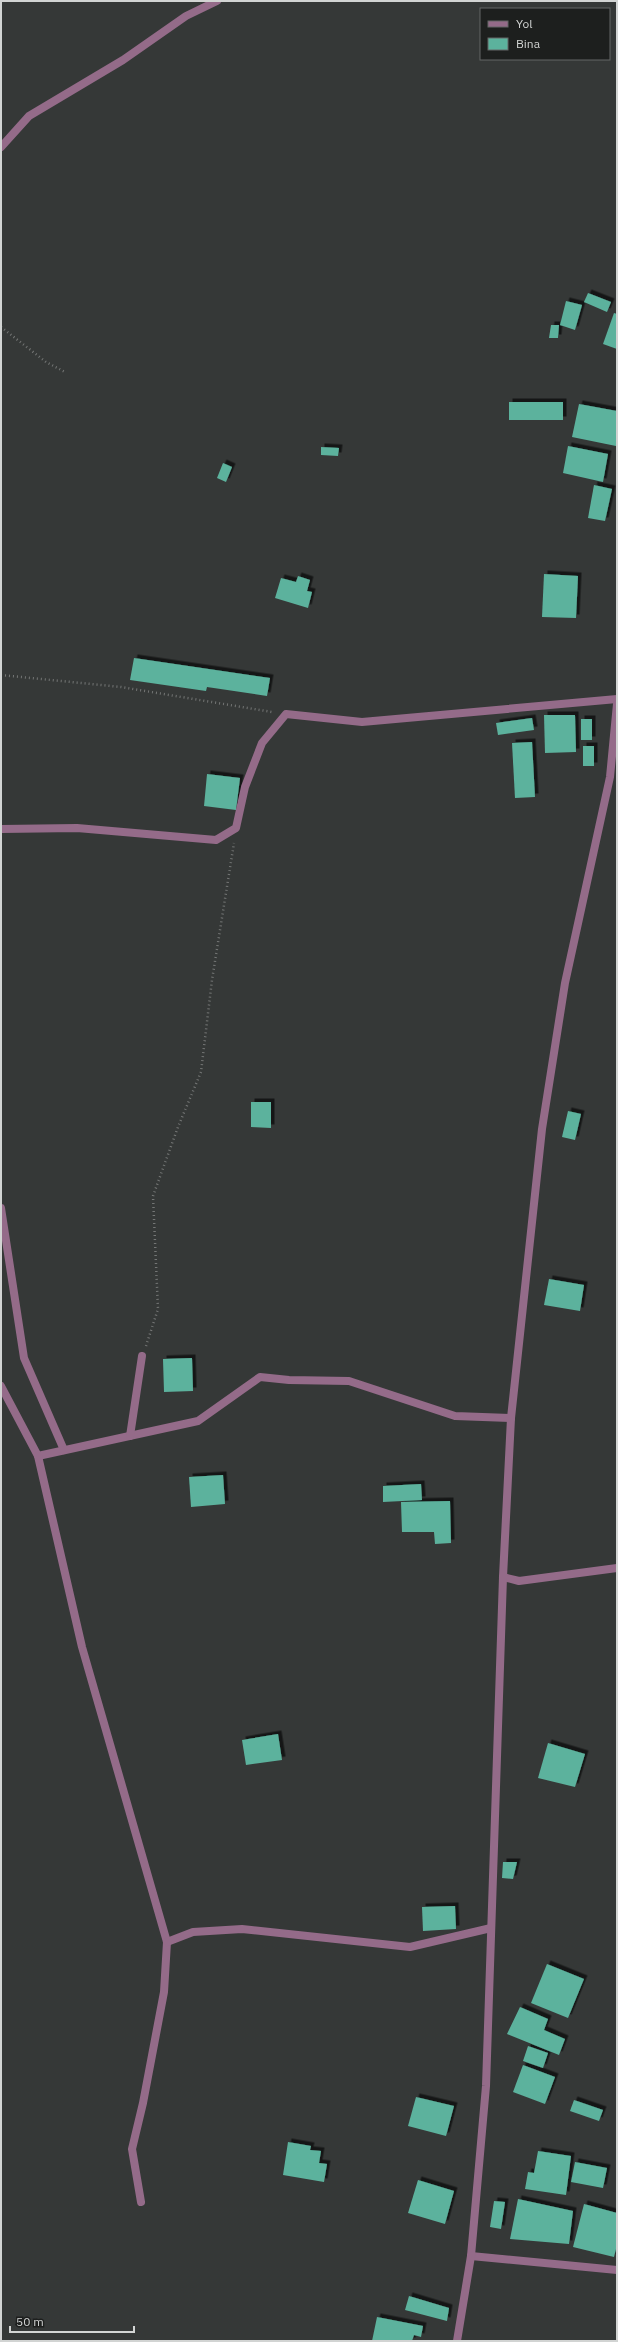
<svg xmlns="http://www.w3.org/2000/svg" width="618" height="2342" viewBox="0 0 618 2342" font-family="'IBM Plex Sans',sans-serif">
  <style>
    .building { fill: #5cb29d; filter: url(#shadow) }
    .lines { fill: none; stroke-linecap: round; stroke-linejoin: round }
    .path { stroke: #747675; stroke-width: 2.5; stroke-dasharray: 1 3; stroke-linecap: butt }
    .street { stroke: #946b89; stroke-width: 8 }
  </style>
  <defs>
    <filter id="shadow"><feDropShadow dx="3.5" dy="-3.5" stdDeviation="0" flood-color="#0009"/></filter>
  </defs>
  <rect width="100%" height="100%" fill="#353837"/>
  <!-- building -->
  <g class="building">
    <polygon points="588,293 611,302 607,312 584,302"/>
    <polygon points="566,301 582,305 575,330 560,325"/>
    <polygon points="614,313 617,314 617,349 603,344"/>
    <polygon points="551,325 559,325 558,338 549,338"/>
    <rect x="509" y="402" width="54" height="18"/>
    <polygon points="579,404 617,411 616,446 572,437"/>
    <polygon points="568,446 608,454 603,482 563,473"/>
    <polygon points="321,447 339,448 338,456 321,455"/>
    <polygon points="223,463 232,467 226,482 217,478"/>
    <polygon points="594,485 612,489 605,521 588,518"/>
    <polygon points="544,574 578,576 576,618 542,617"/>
    <polygon points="298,576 310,580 307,591 312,592 308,608 275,598 281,578 296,582"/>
    <polygon points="134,658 270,678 267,696 207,687 206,691 130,680"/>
    <polygon points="544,715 575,715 576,752 545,753"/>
    <polygon points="532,718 534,730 498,735 496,723"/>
    <rect x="581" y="719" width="11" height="21"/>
    <polygon points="532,742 535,797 515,798 512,743"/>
    <rect x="583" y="746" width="11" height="20"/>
    <polygon points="207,774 240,778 236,810 204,806"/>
    <polygon points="251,1102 271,1102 271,1128 251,1127"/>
    <polygon points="568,1111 581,1114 575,1140 562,1137"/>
    <polygon points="549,1279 584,1285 580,1311 544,1305"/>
    <polygon points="192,1358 193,1391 164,1392 163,1359"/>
    <polygon points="223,1475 225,1504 191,1507 189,1477"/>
    <polygon points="421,1484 422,1500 383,1502 383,1486"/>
    <polygon points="450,1501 451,1543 435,1544 434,1532 402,1532 401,1502"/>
    <polygon points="278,1734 282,1760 246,1765 242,1740"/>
    <polygon points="548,1743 585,1754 575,1787 538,1778"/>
    <polygon points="503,1862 517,1862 513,1879 502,1878"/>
    <polygon points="455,1906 456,1929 423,1931 422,1907"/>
    <polygon points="547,1964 584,1979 568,2018 531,2003"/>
    <polygon points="520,2007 548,2019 544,2030 565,2039 559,2055 507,2034"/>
    <polygon points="528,2046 548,2053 543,2068 523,2061"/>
    <polygon points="523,2065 555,2077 545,2104 513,2092"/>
    <polygon points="416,2097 454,2106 446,2136 408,2126"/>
    <polygon points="574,2100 603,2110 599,2121 570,2111"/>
    <polygon points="288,2142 311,2146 310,2150 321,2151 319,2163 327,2164 324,2182 283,2175"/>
    <polygon points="538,2151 571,2156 566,2195 525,2189 528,2172 534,2173"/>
    <polygon points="575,2162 607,2168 603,2188 571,2182"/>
    <polygon points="418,2180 454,2191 445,2224 408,2213"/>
    <polygon points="518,2199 573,2211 569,2244 510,2239"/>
    <polygon points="494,2201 505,2202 501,2229 490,2227"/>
    <polygon points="584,2204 617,2213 617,2245 614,2257 573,2247"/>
    <polygon points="409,2296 449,2308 447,2321 405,2310"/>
    <polygon points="377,2317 423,2326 421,2337 414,2335 412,2341 372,2341"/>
  </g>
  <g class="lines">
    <!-- path -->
    <g class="path">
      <polyline points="1,327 46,362 65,372"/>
      <polyline points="1,675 121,687 272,712"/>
      <polyline points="146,1346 158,1309 153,1196 178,1127 201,1072 212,980 234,843"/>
    </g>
    <!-- street -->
    <g class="street">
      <polyline points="1,147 29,116 123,60 186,16 217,1"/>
      <polyline points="1,829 77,828 216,840 236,828 245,787 262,743 286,714 362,722 617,699"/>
      <polyline points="1,1208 24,1358 64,1450"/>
      <polyline points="1,1386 38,1456 198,1421 260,1377 289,1380 349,1381 455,1416 511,1418"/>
      <polyline points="130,1436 142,1356"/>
      <polyline points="38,1456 82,1647 167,1942 164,1992 143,2103 132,2149 141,2202"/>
      <polyline points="503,1577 519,1581 617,1568"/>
      <polyline points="167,1942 193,1932 242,1929 410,1947 491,1928"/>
      <polyline points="471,2256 617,2270"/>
      <polyline points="457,2341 471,2256 486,2086 503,1577 511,1418 542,1129 565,983 610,777 617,704"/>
    </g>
  </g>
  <!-- border -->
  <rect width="618" height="2342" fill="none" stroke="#d2d4d3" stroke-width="4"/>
  <!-- legend -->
  <rect x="480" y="8" width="130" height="52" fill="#1d1f1e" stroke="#656766"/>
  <rect x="488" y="21" width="20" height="6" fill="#946b89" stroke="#656766"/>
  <text x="516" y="28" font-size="12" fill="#d2d4d3">Yol</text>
  <rect x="488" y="38" width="20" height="12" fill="#5cb29d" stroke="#656766"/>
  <text x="516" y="48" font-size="12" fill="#d2d4d3">Bina</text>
  <!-- scale -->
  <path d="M10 2326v6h124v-6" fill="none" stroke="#d2d4d3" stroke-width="2"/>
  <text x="16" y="2326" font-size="12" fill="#d2d4d3" stroke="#1d1f1e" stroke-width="3" paint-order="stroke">50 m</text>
</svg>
